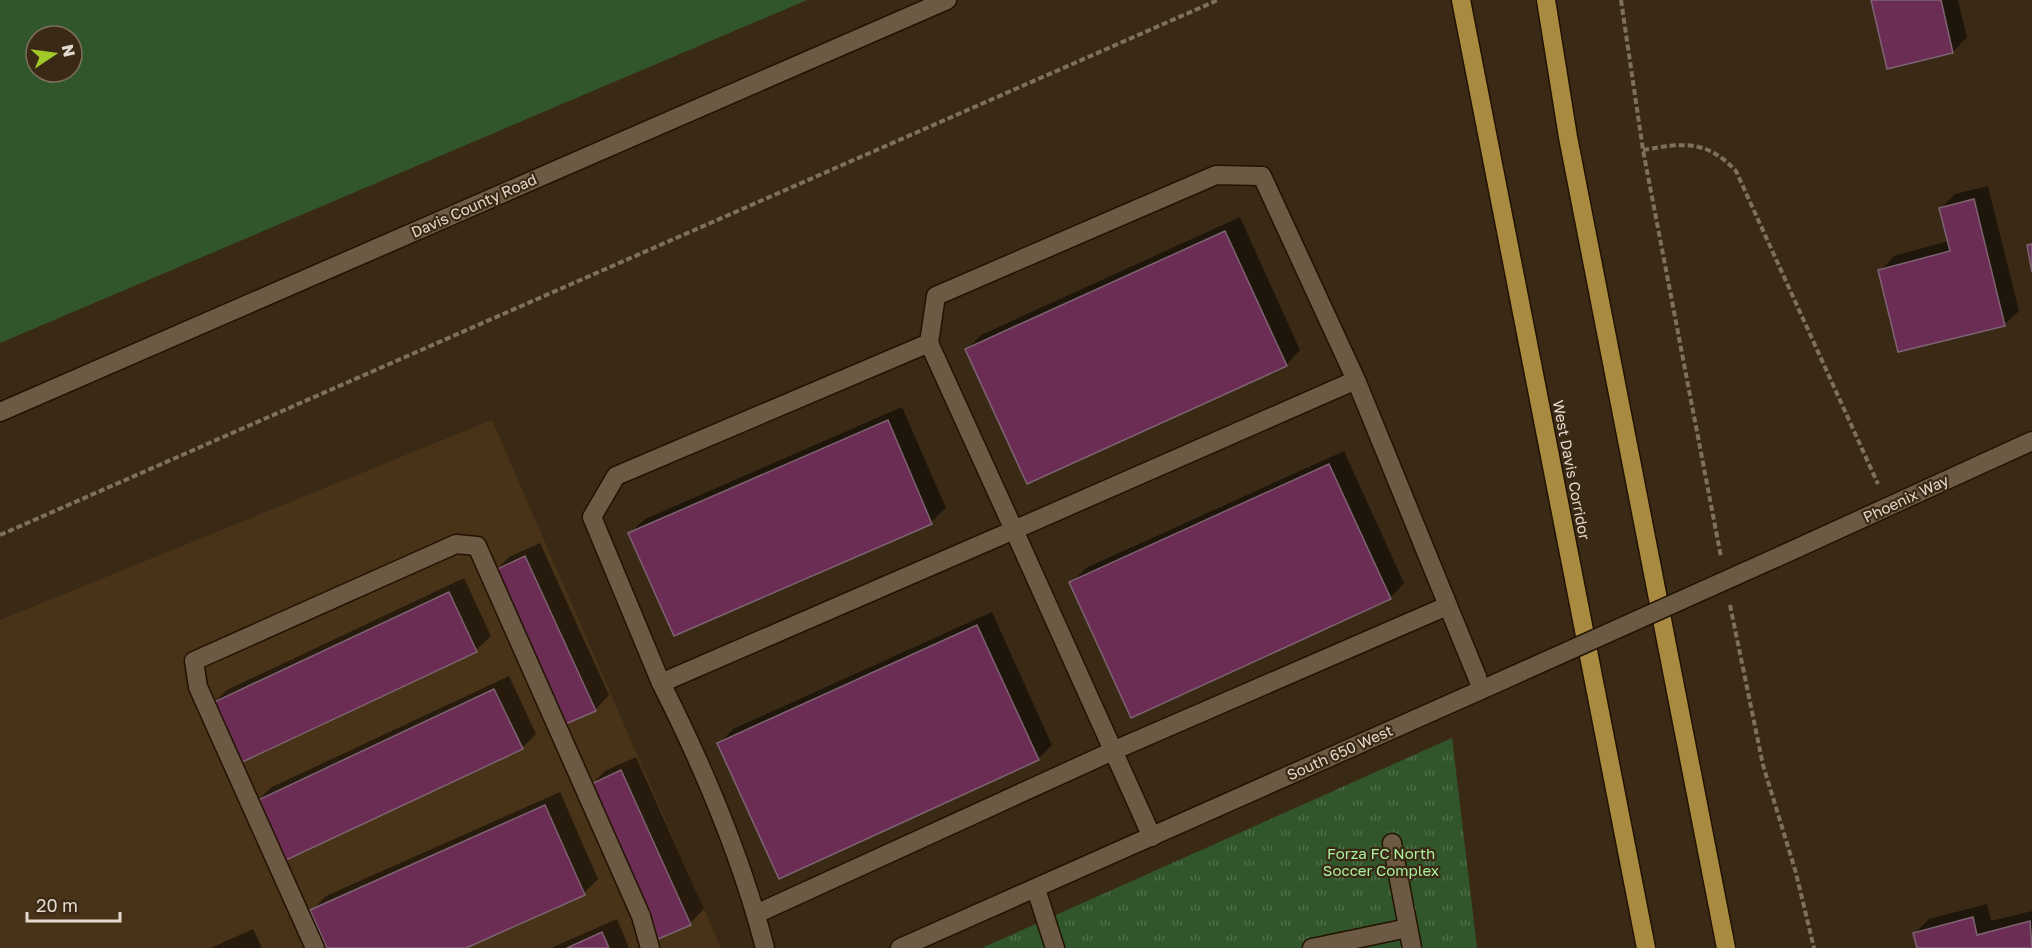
<svg xmlns="http://www.w3.org/2000/svg" width="2032" height="948" viewBox="0 0 2032 948" font-family="'Golos Text',sans-serif">
  <style>
    .built { fill: #483318 }
    .green { fill: #32562c; fill-rule: evenodd }
    .park { fill: url(#park-tufts) }
    .shadow { fill: #0007 }
    .building { fill: #6c2d55; stroke: #7e6372; stroke-width: 1.5 }
    .lines { fill: none; stroke-linecap: round; stroke-linejoin: round }
    .minor-casing { stroke: #211201; stroke-width: 21 }
    .highway-casing { stroke: #211201; stroke-width: 21 }
    .path { stroke: #7e705f; stroke-width: 4; stroke-dasharray: 6 3; stroke-linecap: butt }
    .minor { stroke: #6d5a45; stroke-width: 18 }
    .highway { stroke: #a88a41; stroke-width: 18 }
    .minor-bridge-casing { stroke: #211201; stroke-width: 21; stroke-linecap: butt }
    .minor-bridge { stroke: #6d5a45; stroke-width: 18 }
    .labels { text-anchor: middle; stroke-width: 4.5; stroke-linejoin: round; paint-order: stroke }
    .street-label { font-size: 15px; fill: #e4d9cd; stroke: #3a2a15 }
    .park-label { font-size: 15px; fill: #a9f19d; stroke: #3a2a15 }
  </style>
  <defs>
    <pattern id="park-tufts" width="24" height="20" patternUnits="userSpaceOnUse" patternTransform="scale(1.5)"><rect width="24" height="20" fill="#32562c"/><path d="M3 7l-1-3M5 7V3M7 7l1-3M15 17l-1-3M17 17v-4M19 17l1-3" fill="none" stroke="#506e49"/></pattern>
  </defs>
  <rect width="100%" height="100%" fill="#3a2a15"/>
  <!-- built -->
  <polygon class="built" points="492,420 721,948 0,948 0,620"/>
  <!-- green -->
  <path class="green" d="M0,0h807l-807,343zM36,36h36v36h-36z"/>
  <!-- park -->
  <polygon class="park" points="1452,738 1477,948 982,948"/>
  <!-- shadow -->
  <g class="shadow">
    <polygon points="1872,0 1958,0 1967,37 1953,52"/>
    <polygon points="1988,186 2019,311 2004,325 1880,271 1894,256 1949,241 1941,208 1955,194"/>
    <polygon points="1240,217 1300,350 1286,365 967,349 981,335"/>
    <polygon points="902,407 946,508 931,522 674,634 630,533 645,519"/>
    <polygon points="1344,451 1404,583 1390,598 1071,583 1086,568"/>
    <polygon points="540,543 609,695 595,710 495,571 509,557"/>
    <polygon points="464,578 491,636 476,650 212,704 227,690"/>
    <polygon points="992,612 1052,745 1038,759 719,744 733,729"/>
    <polygon points="509,676 536,734 522,748 257,801 272,787"/>
    <polygon points="636,757 704,909 690,923 591,785 605,771"/>
    <polygon points="560,792 598,879 584,893 462,948 329,948 312,910 326,896"/>
    <polygon points="1987,904 1991,921 2032,911 2032,948 1919,948 1915,933 1929,919"/>
    <polygon points="617,919 629,948 551,948"/>
    <polygon points="253,929 262,948 211,948"/>
  </g>
  <!-- building -->
  <g class="building">
    <polygon points="1871,0 1941,0 1953,53 1887,69"/>
    <polygon points="1974,199 2005,326 1898,352 1878,270 1950,251 1939,208"/>
    <polygon points="1225,231 1287,366 1027,484 965,349"/>
    <polygon points="2032,244 2032,272 2027,245"/>
    <polygon points="888,420 932,524 674,636 628,533"/>
    <polygon points="1329,464 1391,599 1131,718 1069,582"/>
    <polygon points="525,556 596,711 563,725 493,571"/>
    <polygon points="449,592 477,652 238,764 210,704"/>
    <polygon points="977,625 1039,760 779,879 717,743"/>
    <polygon points="494,689 523,749 284,861 256,801"/>
    <polygon points="621,770 691,925 658,939 589,785"/>
    <polygon points="545,805 585,895 466,948 327,948 310,910"/>
    <polygon points="1973,917 1977,935 2030,921 2032,948 1917,948 1913,933"/>
    <polygon points="602,932 609,948 567,948"/>
  </g>
  <g class="lines">
    <defs>
      <g id="minor">
        <polyline points="1356,380 1262,176 1216,175 936,296 929,343 1014,530 1356,380 1482,689"/>
        <polyline points="0,412 947,0"/>
        <polyline points="1780,556 2032,441"/>
        <polyline points="661,683 592,517 616,476 929,343"/>
        <polyline points="1392,843 1412,948"/>
        <polyline points="1036,889 1055,948"/>
        <polyline points="756,914 1115,750 1447,606"/>
        <polyline points="315,948 198,687 194,661 456,544 477,546 641,916 650,948"/>
        <path d="M765,948c-24,-92 -61,-180 -104,-265l353,-153 138,307"/>
        <polyline points="900,948 1490,686"/>
        <polyline points="1312,948 1408,928"/>
      </g>
      <g id="highway">
        <polyline points="1461,0 1646,948"/>
        <polyline points="1546,0 1568,137 1726,948"/>
      </g>
    </defs>
    <!-- minor casing -->
    <use href="#minor" class="minor-casing"/>
    <!-- highway casing -->
    <use href="#highway" class="highway-casing"/>
    <!-- path -->
    <g class="path">
      <polyline points="1621,0 1643,150 1721,557"/>
      <path d="M1643,150c39,-7 63,-11 93,21l142,313"/>
      <polyline points="0,535 1218,0"/>
      <polyline points="1730,605 1763,765 1796,873 1814,948"/>
    </g>
    <!-- minor -->
    <use href="#minor" class="minor"/>
    <!-- highway -->
    <use href="#highway" class="highway"/>
    <defs>
      <polyline id="minor-bridge" points="1490,686 1780,556"/>
    </defs>
    <!-- minor-bridge casing -->
    <use href="#minor-bridge" class="minor-bridge-casing"/>
    <!-- minor-bridge -->
    <use href="#minor-bridge" class="minor-bridge"/>
  </g>
  <g class="labels">
    <!-- street labels -->
    <g class="street-label">
      <text transform="translate(474 206) rotate(-24)" y="5">Davis County Road</text>
      <text transform="translate(1571 470) rotate(79)" y="5">West Davis Corridor</text>
      <text transform="translate(1906 499) rotate(-25)" y="5">Phoenix Way</text>
      <text transform="translate(1340 753) rotate(-24)" y="5">South 650 West</text>
    </g>
    <!-- park labels -->
    <g class="park-label">
      <text x="1381" y="859">Forza FC North<tspan x="1381" dy="17">Soccer Complex</tspan></text>
    </g>
  </g>
  <!-- north arrow -->
  <g transform="translate(54 54) rotate(77)"><circle r="28" fill="#3a2a15" stroke="#7e705f" stroke-width="1.5"/>
  <path d="M0-4.5L10 22L0 15L-10 22Z" fill="#a1c929"/>
  <text y="-9" font-size="16" font-weight="bold" text-anchor="middle" fill="#e4d9cd">N</text>
  </g>
  <!-- scale -->
  <path d="M27 912v9h93v-9" fill="none" stroke="#e4d9cd" stroke-width="3"/>
  <text x="36" y="912" font-size="18" fill="#e4d9cd" stroke="#3a2a15" stroke-width="4.5" paint-order="stroke">20 m</text>
</svg>
